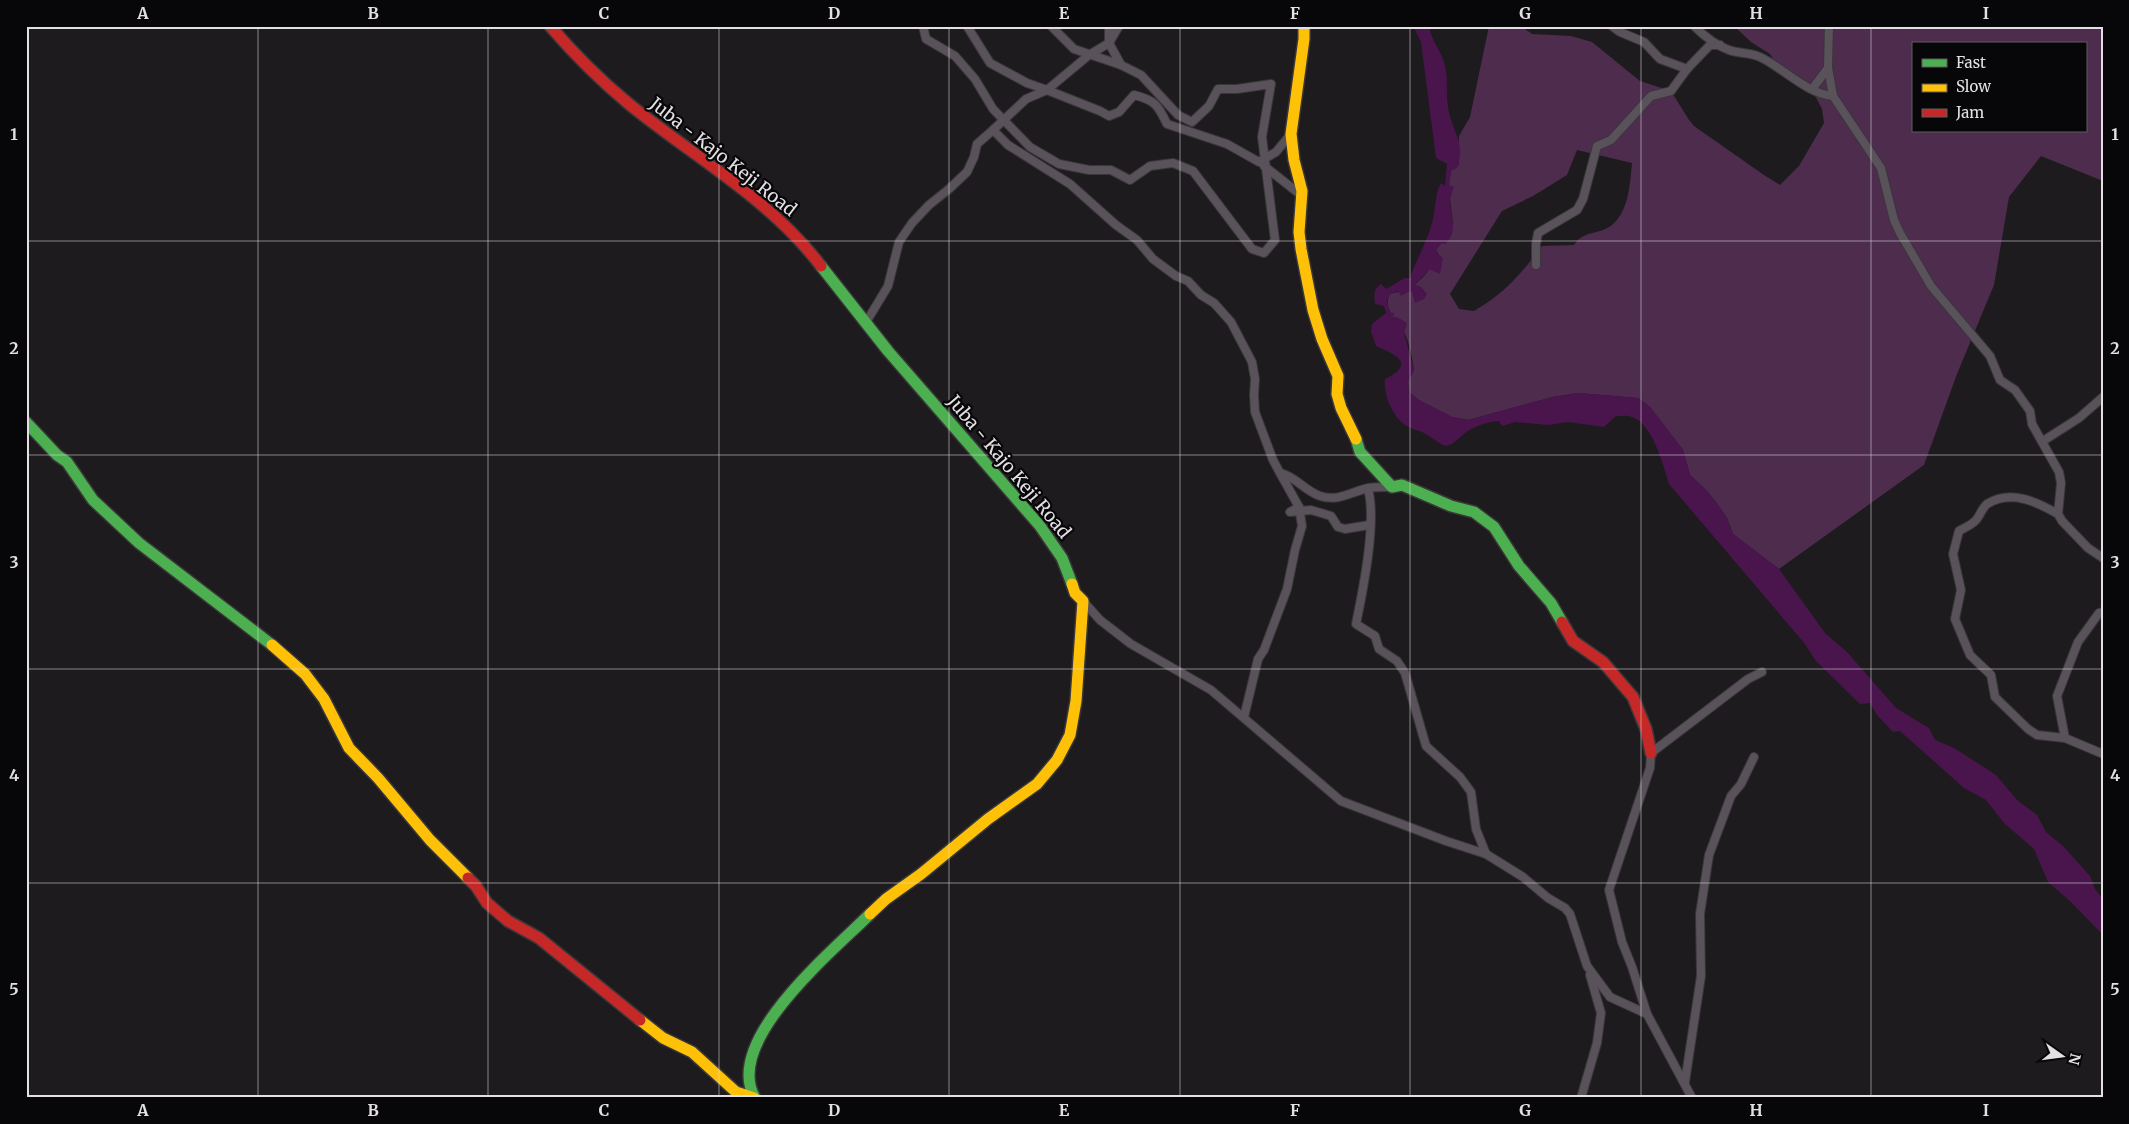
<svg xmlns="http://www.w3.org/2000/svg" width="2129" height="1124" viewBox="0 0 2129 1124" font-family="Merriweather,serif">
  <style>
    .green { fill: #4d2c4e; fill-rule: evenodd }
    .water { fill: #4a154d }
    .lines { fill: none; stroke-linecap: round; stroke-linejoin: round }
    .street-casing { stroke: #393739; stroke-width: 10 }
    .fast-casing { stroke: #393739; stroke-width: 14 }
    .slow-casing { stroke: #393739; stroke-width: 14 }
    .jam-casing { stroke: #393739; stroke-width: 14 }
    .street { stroke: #5a525a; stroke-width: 8 }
    .fast { stroke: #4caf50; stroke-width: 11 }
    .slow { stroke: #ffc107; stroke-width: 11 }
    .jam { stroke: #c62828; stroke-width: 11 }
    .grid { fill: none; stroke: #e3dfe3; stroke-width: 1; stroke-opacity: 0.55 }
    .labels { text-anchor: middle; stroke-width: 4.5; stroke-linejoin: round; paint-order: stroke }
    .street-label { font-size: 18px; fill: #e3dfe3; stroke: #070608 }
    .neatline { fill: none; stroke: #e3dfe3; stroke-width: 2 }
    .grid-label { font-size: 16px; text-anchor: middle; font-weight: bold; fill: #e3dfe3 }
  </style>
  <rect width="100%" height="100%" fill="#1e1b1e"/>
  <!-- green -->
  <path class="green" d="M1489,26h32l11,8 39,2 21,6 48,39 31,10 18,29 5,6 70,49 16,10 19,-19 25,-43 -2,-14 -10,-19 -38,-29 -4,-7 -19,-12 -17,-16h369v155l-62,-25 -32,41 -15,88 -37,89 -33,91 -145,104 -46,-35 -6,-16 -11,-16 -9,-11 -17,-16 -7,-25 -33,-43 -12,-9 -60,-5 -25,4 -85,23 -16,-3 -33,-17 -9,-7 -2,-11 6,-12c-2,-12 -4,-27 -10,-38 -7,-12 -22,-22 -14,-38 11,-4 21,-1 32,-6l-7,-3c5,-6 11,-9 14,-16l4,1 7,-13 -4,-7 17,-26 -3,-25 3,-12 -4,-2 2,-15 8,-6v-28l11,-19zM1913,44h172v87h-172zM1577,150l55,13c-2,20 -3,48 -20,62 -12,10 -29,5 -38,20l-32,1c-19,26 -39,49 -68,65l-15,-2 -9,-15 52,-83 31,-15 34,-21z"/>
  <!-- water -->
  <path class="water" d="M1413,26h16c2,14 11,23 15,36 5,15 1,34 5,50 4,21 17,31 8,56l-6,3 -2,14 5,2c-1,4 -4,8 -4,12 -1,15 10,32 -5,45l-3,-1 -6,7 2,4 5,4 -3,16 -11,-5c-4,7 -9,9 -14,16l7,3 5,6 -3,5 -9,4 -3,-11h-4l-7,4 -3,-5 -8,3 -3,6 2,12 5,1 -1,4h4l10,6 -3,10 10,37 -6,12 2,11 9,7 33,17 16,3 85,-23 25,-4 60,5 12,9 33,43 7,25 17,16 9,11 11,16 6,16 46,35 46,64 22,19 49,56 33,20 6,12 19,8 42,27 21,25 20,15 9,17 17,14 27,30 5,13 8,10v36l-33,-34 -22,-19 -14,-33 -30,-26 -18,-23 -22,-12 -64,-57 -7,1 -16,-17 -7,-12 -10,1 -45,-44 -10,-16 -136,-160c-6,-19 -16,-60 -37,-67 -5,-2 -11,-1 -16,-1l-12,11 -36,-5 -20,3 -33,-3 -13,4 -3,-5c-13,1 -24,5 -34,12 -7,5 -11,12 -20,13 -8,-4 -15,-10 -23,-14 -5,-2 -10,-3 -15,-6 -14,-8 -24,-31 -22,-47 32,-15 10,-25 -9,-33l-5,-14 1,-8 14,-11 -2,-7 -9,-2c-1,-9 -2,-14 6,-20l5,5 19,-11h5c6,-18 16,-34 21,-52 5,-14 3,-31 10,-43l4,3 2,-22 -11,-6 -15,-116z"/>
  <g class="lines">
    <defs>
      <g id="street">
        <polyline points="923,26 926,39 955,56 975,79 993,109 1030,147 1059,164 1089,170 1111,170 1130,180 1150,166 1173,163 1193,171 1252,249 1264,253 1275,240 1262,137 1271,84 1237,89 1218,89 1209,106 1192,122 1178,115 1141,75 1121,65 1109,43 1109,26"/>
        <polyline points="967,26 990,63 1027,83 1047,90 1089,55 1109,43 1119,26"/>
        <polyline points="1051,26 1074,49 1121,65"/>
        <polyline points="1612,26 1620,32 1644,42 1660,59 1687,69"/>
        <path d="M1694,26c10,10 21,19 35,24 11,4 23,2 33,8 22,11 46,36 71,38"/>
        <polyline points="1829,26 1828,68 1833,96 1881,168 1894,220 1900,233 1931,286 1990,356 2000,380 2015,390 2030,411 2032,424 2059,472 2061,483 2058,514 2062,521 2088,548 2103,558"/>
        <polyline points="1813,88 1828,68"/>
        <path d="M993,130l33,-31 21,-9 53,21 9,5 10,-4 15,-17c21,5 24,10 33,29l60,20 32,18 17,-10 15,-18"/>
        <polyline points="1264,166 1301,195"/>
        <polyline points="1536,265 1536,244 1538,233 1577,210 1583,199 1597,146 1611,140 1651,96 1671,91 1687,69 1710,45 1720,45"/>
        <path d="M865,324l23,-38 11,-44 13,-19 17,-18 20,-16 18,-17 7,-15 3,-13 16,-14 15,15 62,39 46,41 21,15 16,19 23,17 12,5 13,14 13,8 17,19 21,40 3,17 -1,16 1,17 18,48 7,13c15,3 25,18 40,23 18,6 31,-4 48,-8 8,-1 16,-1 24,-1"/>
        <polyline points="2043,441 2079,418 2103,397"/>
        <path d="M1368,489c9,32 -5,101 -12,135l19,12 4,13 18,12 8,12 21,73 34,31 11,15 5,37 10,25"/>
        <polyline points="1299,507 1290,512 1311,510 1331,516 1338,527 1345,529 1369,525"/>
        <path d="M2058,514c-21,-12 -47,-25 -71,-10 -5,4 -7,12 -11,16 -4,5 -12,8 -17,11l-6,23 8,36 -6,29 15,36 21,20 4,22 33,32 9,6 28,3"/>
        <polyline points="1083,601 1100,620 1131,644 1211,690 1341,801 1446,841 1486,854 1523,877 1548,898 1565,908 1570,914 1587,966 1610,997 1647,1014"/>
        <polyline points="2103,612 2099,613 2078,642 2057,696 2065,738 2103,754"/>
        <polyline points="1244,717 1258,659 1264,650 1287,589 1295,550 1302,526 1299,507 1280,473"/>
        <polyline points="1685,1082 1701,976 1700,914 1709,855 1731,796 1741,784 1754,757"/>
        <polyline points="1581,1098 1597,1043 1601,1013 1590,975"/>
        <polyline points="1692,1098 1647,1014 1632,967 1622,942 1609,890 1650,768 1651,753 1748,679 1762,672"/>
      </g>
      <g id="fast">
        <polyline points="821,266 888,351 1040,526 1062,558 1072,584"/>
        <polyline points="26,422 57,455 67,462 93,500 139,543 272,645"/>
        <polyline points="1356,439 1360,452 1392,487 1402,485 1451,506 1474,512 1494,527 1519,566 1551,603 1562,622"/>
        <path d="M755,1098c-33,-57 79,-148 115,-184"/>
      </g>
      <g id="slow">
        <polyline points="1304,26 1304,39 1291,134 1294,160 1302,191 1299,232 1301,249 1313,310 1322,339 1338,376 1337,394 1341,408 1356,439"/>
        <polyline points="272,645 305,674 324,699 349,748 378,778 430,840 468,878"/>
        <polyline points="870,914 886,899 921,874 988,819 1037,784 1057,760 1070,735 1076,701 1083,601 1075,593 1072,584"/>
        <polyline points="640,1020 663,1038 692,1052 736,1092 754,1098"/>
      </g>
      <g id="jam">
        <path d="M550,26c24,28 50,54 79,78 65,53 140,94 192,162"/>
        <polyline points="1562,622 1573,641 1603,662 1633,697 1646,729 1651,753"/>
        <polyline points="468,878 476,886 487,903 508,921 539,938 640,1020"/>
      </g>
    </defs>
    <!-- street casing -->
    <use href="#street" class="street-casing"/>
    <!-- fast casing -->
    <use href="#fast" class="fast-casing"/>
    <!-- slow casing -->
    <use href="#slow" class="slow-casing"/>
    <!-- jam casing -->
    <use href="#jam" class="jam-casing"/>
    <!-- street -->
    <use href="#street" class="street"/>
    <!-- fast -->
    <use href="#fast" class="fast"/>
    <!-- slow -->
    <use href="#slow" class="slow"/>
    <!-- jam -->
    <use href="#jam" class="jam"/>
  </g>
  <!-- grid -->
  <path class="grid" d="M258,26v1072M488,26v1072M719,26v1072M949,26v1072M1180,26v1072M1410,26v1072M1641,26v1072M1871,26v1072M26,241h2077M26,455h2077M26,669h2077M26,883h2077"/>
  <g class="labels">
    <!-- street labels -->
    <g class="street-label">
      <text transform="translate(723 157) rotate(38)" y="6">Juba - Kajo Keji Road</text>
      <text transform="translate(1009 467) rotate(50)" y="6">Juba - Kajo Keji Road</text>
    </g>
  </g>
  <!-- border -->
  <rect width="2129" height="1124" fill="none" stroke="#070608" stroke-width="55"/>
  <!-- legend -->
  <rect x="1912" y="42" width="175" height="90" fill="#070608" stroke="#5f5d60"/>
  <rect x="1922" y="59" width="25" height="8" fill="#4caf50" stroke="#5f5d60"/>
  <text x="1956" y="68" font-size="15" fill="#e3dfe3">Fast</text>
  <rect x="1922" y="84" width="25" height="8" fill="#ffc107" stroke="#5f5d60"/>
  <text x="1956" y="92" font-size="15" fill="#e3dfe3">Slow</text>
  <rect x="1922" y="109" width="25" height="8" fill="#c62828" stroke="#5f5d60"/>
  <text x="1956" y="118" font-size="15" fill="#e3dfe3">Jam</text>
  <!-- north arrow -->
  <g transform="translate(2062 1056) rotate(104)" stroke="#070608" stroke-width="4" paint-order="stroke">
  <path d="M0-4L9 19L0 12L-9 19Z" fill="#e3dfe3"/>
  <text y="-8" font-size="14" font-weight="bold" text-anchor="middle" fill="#e3dfe3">N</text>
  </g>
  <rect x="28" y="28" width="2074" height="1068" class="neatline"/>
  <g class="grid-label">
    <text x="143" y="19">A</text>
    <text x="373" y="19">B</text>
    <text x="604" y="19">C</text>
    <text x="834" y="19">D</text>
    <text x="1064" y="19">E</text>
    <text x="1295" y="19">F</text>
    <text x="1525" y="19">G</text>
    <text x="1756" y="19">H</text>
    <text x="1986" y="19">I</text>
    <text x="14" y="140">1</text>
    <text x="2115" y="140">1</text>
    <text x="14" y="354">2</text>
    <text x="2115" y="354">2</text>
    <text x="14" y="568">3</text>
    <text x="2115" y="568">3</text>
    <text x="14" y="781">4</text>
    <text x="2115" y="781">4</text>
    <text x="14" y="995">5</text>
    <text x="2115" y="995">5</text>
    <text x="143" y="1116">A</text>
    <text x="373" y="1116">B</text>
    <text x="604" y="1116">C</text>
    <text x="834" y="1116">D</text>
    <text x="1064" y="1116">E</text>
    <text x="1295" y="1116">F</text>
    <text x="1525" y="1116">G</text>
    <text x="1756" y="1116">H</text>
    <text x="1986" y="1116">I</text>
  </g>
</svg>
